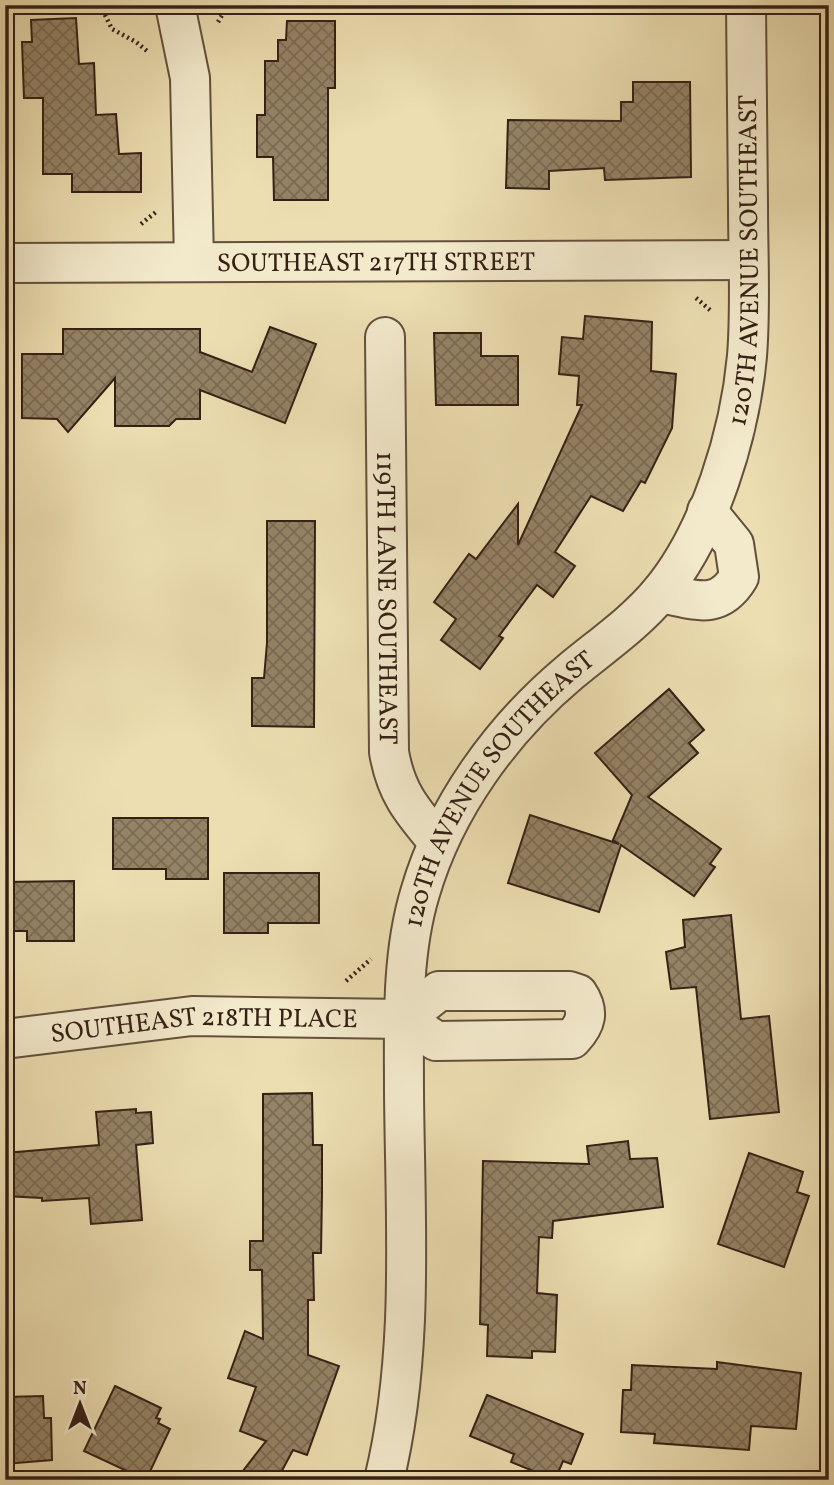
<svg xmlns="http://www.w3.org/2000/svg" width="834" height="1485" viewBox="0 0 834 1485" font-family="Vollkorn,serif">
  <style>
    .building { fill: url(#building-cross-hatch); stroke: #352015; stroke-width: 2 }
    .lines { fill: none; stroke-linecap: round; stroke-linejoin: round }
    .minor-casing { stroke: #63503c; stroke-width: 42 }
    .path { stroke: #352015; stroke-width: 4.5; stroke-dasharray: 2 3.5; stroke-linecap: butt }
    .minor { stroke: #f3eacc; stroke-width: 38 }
    .labels { text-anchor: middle; stroke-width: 7; stroke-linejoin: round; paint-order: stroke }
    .street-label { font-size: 26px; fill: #352015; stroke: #f3eacc }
  </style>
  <defs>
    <pattern id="building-cross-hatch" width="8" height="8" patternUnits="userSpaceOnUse" patternTransform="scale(1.75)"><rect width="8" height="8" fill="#948366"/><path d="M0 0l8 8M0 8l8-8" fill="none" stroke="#7a6b53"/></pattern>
  </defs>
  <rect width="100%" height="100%" fill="#ecdeb1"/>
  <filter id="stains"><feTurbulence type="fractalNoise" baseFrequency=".00286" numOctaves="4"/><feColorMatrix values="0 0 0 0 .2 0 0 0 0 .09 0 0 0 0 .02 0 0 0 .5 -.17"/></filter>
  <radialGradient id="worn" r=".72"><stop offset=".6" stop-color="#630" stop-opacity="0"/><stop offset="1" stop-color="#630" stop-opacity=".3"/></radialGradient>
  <!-- building -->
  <g class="building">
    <polygon points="76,18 79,64 94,63 96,115 116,114 119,154 141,153 141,192 72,192 72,174 43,174 43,98 24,98 22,42 32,42 31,20"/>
    <polygon points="287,21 335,21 335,88 328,88 328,200 274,200 273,157 257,157 257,115 265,115 265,61 278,61 278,40 286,40"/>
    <polygon points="633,82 690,82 691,177 605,180 604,168 549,171 549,189 506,188 508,120 621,121 621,102 633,102"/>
    <polygon points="585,316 652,322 651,371 676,374 672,428 645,483 641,481 623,511 591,496 555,552 575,566 553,597 537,585 499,636 503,638 480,669 441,640 456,619 434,602 469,554 476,559 518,504 518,545 582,405 577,405 579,376 559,374 562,337 583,339"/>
    <polygon points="270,327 316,344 285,423 200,390 200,419 176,419 169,426 115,426 115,378 68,432 57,419 22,418 22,354 63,354 63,329 200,329 200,352 252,372"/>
    <polygon points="434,333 481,333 481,356 518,356 518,405 436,405"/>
    <polygon points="267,521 315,521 314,727 252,726 252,678 264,678 267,643"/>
    <polygon points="669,689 704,730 689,743 698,753 648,797 721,849 710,864 715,867 694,896 621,845 599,912 508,883 530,815 619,844 613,840 632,795 595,753"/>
    <polygon points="113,818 208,818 208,879 166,879 166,869 113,869"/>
    <polygon points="224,873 319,873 319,923 268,923 268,933 224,933"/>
    <polygon points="74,881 74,941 27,941 27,931 5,931 5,882"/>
    <polygon points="731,915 741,1019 769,1016 779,1112 710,1119 696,987 671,989 666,952 685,947 683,920"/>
    <polygon points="312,1093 313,1145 322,1145 322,1193 321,1253 313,1253 314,1300 308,1300 308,1355 339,1366 307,1455 293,1450 277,1480 236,1480 266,1441 240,1431 256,1387 228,1378 245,1331 263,1339 262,1270 250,1270 250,1241 263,1241 263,1094"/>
    <polygon points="136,1109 136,1113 151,1112 153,1143 136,1145 142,1220 91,1224 89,1198 42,1201 42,1198 5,1196 5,1153 99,1145 96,1112"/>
    <polygon points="628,1141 630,1159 657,1158 663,1207 553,1221 552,1238 539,1237 537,1293 557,1295 555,1352 532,1351 532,1358 487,1356 488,1325 480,1324 483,1161 589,1164 587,1146"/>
    <polygon points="749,1153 803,1172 797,1192 809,1196 784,1267 718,1244"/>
    <polygon points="717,1362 801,1373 796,1429 751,1426 749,1450 654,1443 655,1434 621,1432 623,1390 631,1390 632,1365 717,1369"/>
    <polygon points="115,1386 161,1408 156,1418 160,1419 158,1423 170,1429 146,1480 84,1451"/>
    <polygon points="487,1395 583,1434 571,1464 563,1461 555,1480 511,1462 514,1454 470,1436"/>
    <polygon points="43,1396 44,1418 51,1418 52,1460 5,1464 5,1397"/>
  </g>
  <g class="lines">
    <defs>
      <g id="minor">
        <polyline points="175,5 190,78 194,261"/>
        <path id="s1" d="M5,263l743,-3"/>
        <path id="s2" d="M385,337l4,415c7,41 23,59 49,90"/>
        <path d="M660,593c34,6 58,19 79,-16l-5,-33 -27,-33"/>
        <path d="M439,991h130l9,3c12,18 8,30 -6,45l-136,2 -32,-22z"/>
        <path id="s3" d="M5,1039l187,-23 212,3"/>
        <path id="s4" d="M384,1480c31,-127 21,-259 20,-389 0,-65 -3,-135 16,-198 25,-86 82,-164 150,-221 31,-26 64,-48 90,-79 50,-60 80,-160 87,-237 4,-50 1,-101 1,-151 -1,-67 -1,-133 -2,-200"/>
      </g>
    </defs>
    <!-- minor casing -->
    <use href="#minor" class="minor-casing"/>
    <!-- path -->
    <g class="path">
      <polyline points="100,5 112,29 136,42 147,51"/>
      <polyline points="218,22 228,5"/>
      <polyline points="141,224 156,212"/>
      <polyline points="696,298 710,310"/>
      <polyline points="346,981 371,959"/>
    </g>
    <!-- minor -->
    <use href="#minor" class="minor"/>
  </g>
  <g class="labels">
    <!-- street labels -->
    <g class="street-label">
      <text dy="9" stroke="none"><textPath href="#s4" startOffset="1332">120TH AVENUE SOUTHEAST</textPath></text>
      <text dy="9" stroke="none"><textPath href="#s1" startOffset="371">SOUTHEAST 217TH STREET</textPath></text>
      <text dy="9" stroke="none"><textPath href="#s2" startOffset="261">119TH LANE SOUTHEAST</textPath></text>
      <text dy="9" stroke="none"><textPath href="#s4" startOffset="721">120TH AVENUE SOUTHEAST</textPath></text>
      <text dy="9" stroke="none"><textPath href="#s3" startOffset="200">SOUTHEAST 218TH PLACE</textPath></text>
    </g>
  </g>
  <!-- margin -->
  <rect width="834" height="1485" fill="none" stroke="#ecdeb1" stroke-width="28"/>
  <rect x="7" y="7" width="820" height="1471" fill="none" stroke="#352015" stroke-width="3.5"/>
  <rect x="14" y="14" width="806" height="1457" fill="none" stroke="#352015" stroke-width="2"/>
  <!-- north arrow -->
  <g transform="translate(80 1404)" stroke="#f3eacc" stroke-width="5" paint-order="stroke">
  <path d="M0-5L12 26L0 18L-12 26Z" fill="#352015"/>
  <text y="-10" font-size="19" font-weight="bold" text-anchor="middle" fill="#352015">N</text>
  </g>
  <rect width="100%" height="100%" filter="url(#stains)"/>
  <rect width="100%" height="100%" fill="url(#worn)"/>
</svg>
